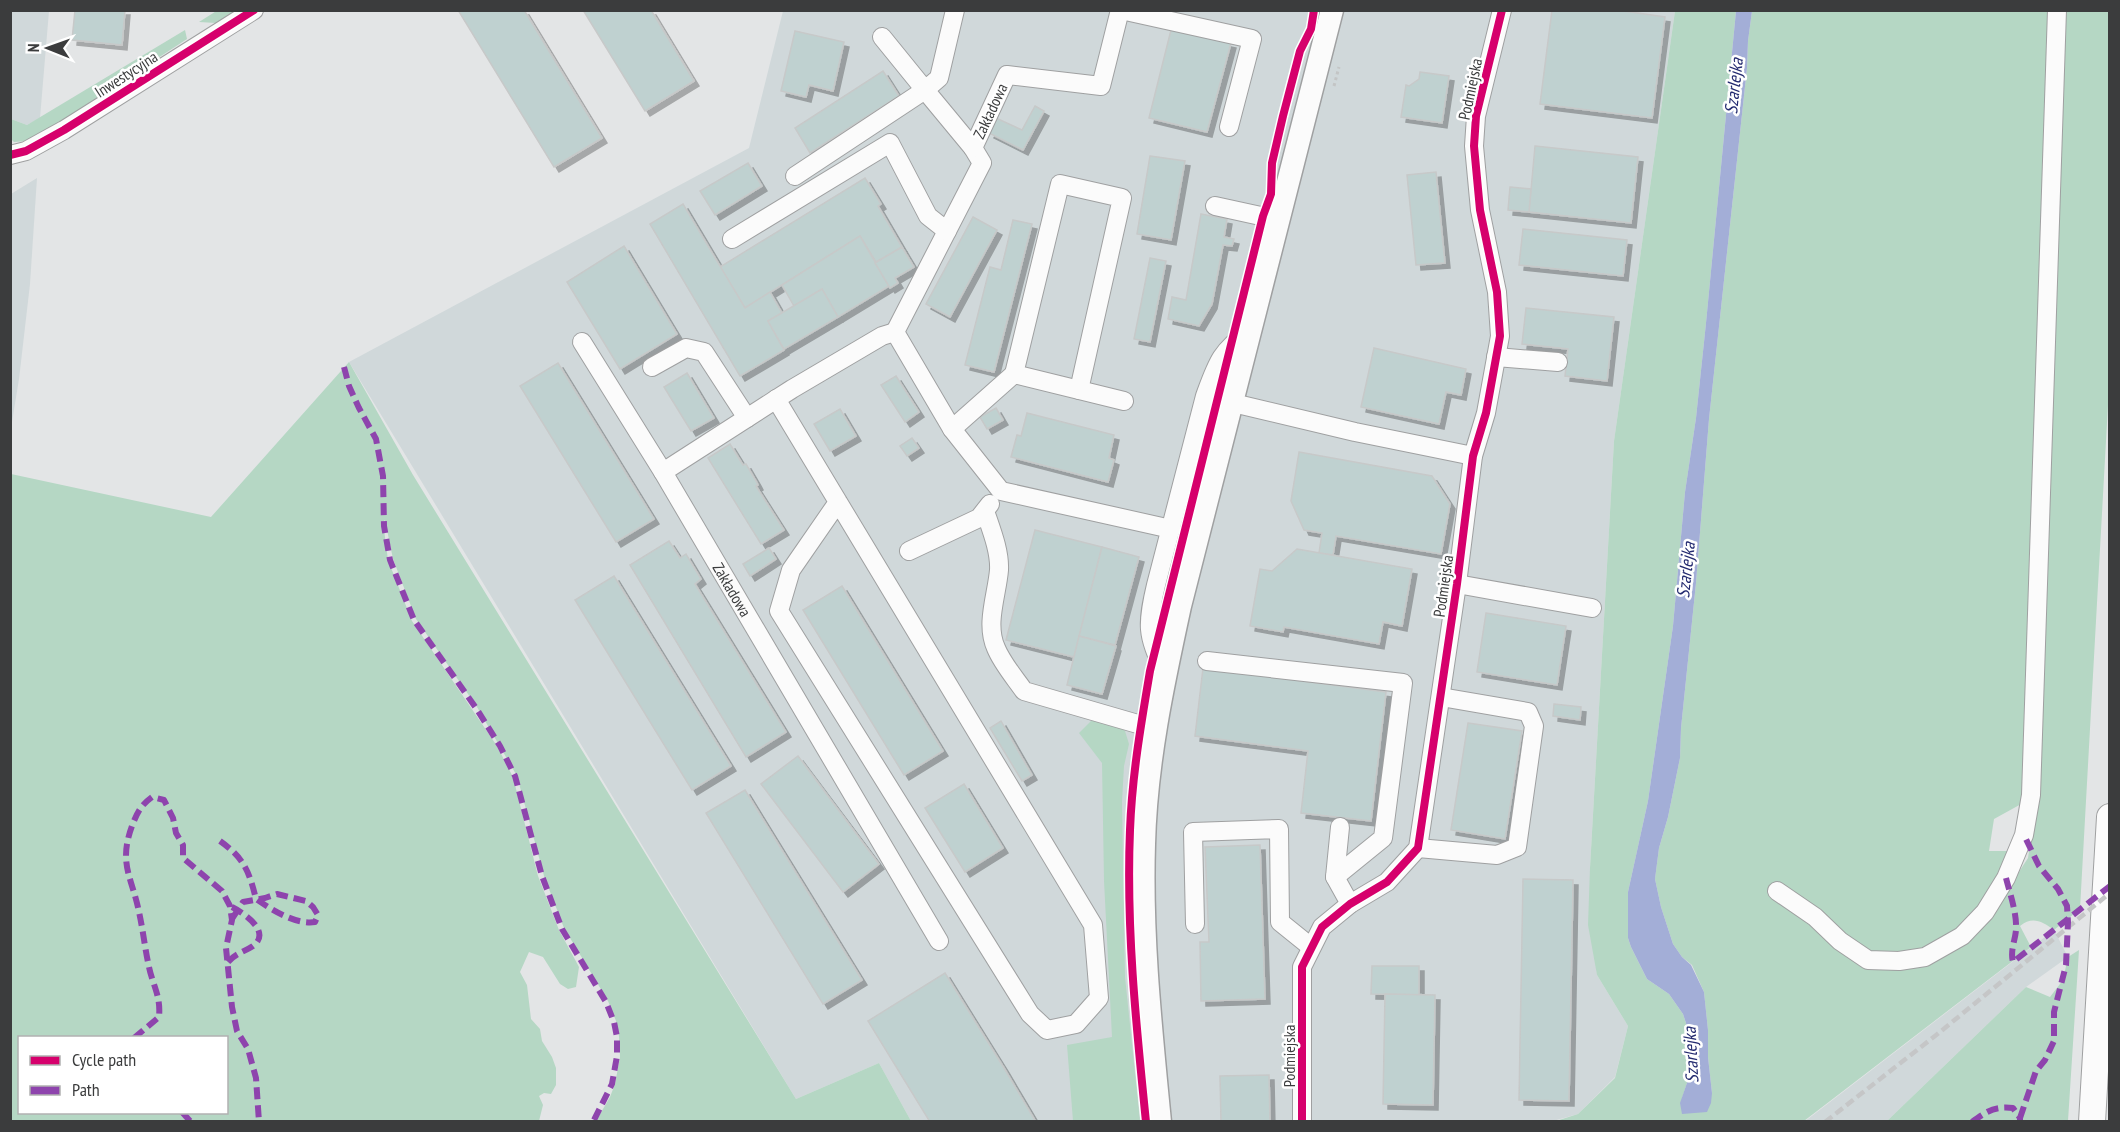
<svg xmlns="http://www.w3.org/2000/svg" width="2120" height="1132" viewBox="0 0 2120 1132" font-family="'PT Sans Narrow',sans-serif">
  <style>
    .built { fill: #d0d8da }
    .green { fill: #b5d7c4; fill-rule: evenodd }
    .water { fill: #a3aed7 }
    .building { fill: #bfd1d0; stroke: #c7c9c9; stroke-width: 1.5; filter: url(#shadow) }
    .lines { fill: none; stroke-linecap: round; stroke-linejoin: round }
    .minor-casing { stroke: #9fa0a1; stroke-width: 20 }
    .major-casing { stroke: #9fa0a1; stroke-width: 25 }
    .highway-casing { stroke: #9fa0a1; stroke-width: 28 }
    .path { stroke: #c3c5c5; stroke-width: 3; stroke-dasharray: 3 3; stroke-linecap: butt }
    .minor { stroke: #fbfbfb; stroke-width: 18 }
    .major { stroke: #fbfbfb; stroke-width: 22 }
    .highway { stroke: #fbfbfb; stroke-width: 26 }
    .rail { stroke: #c5c6c7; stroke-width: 4.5; stroke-dasharray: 9 4.5; stroke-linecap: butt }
    .quiet { stroke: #8e44ad; stroke-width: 6; stroke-dasharray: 12 6; stroke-linecap: butt }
    .cycleway-casing { stroke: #fff; stroke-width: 11 }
    .cycleway { stroke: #d6006c; stroke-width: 8 }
    .labels { text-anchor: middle; stroke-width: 5; stroke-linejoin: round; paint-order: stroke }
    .street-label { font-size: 16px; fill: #3b3c3d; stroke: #fff }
    .water-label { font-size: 18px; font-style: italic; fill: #242b70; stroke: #fff }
  </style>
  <defs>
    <filter id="shadow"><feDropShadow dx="5" dy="5" stdDeviation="0" flood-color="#0004"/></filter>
  </defs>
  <rect width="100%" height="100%" fill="#e3e5e6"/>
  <!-- built -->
  <g class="built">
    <polygon points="11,11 49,11 40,118 27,125 11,119"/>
    <polygon points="783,11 1675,11 1614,441 1590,868 1597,975 1628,1026 1615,1077 1578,1114 1553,1121 911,1121 879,1063 796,1099 349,362 749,148"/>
    <polygon points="37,178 30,284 19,379 11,428 11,194"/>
    <polygon points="2054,930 2068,957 2026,987 1887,1121 1804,1122"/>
  </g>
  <!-- green -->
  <g class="green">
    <polygon points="218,10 235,11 216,23 199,22"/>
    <path d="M1675,11h61l-30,312 -10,95 -11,74 -12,134 -25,175 -20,91v46l3,9 16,32 22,15 14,20 3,9 4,42 -2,15 -6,18 30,-5 -4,-36v-27l-4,-38 -12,-27 -10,-8 -9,-13 -12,-37 -6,-28 4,-31 9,-31 12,-59 1,-30 15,-145 13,-164 38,-351 1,-27 4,-30h299l-28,792 -29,16 -5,32h22l-6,16 -39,61 -67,38 90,-48 39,-60 4,-27 29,-820h48v376l-29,522 -26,21c-12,-9 -22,-14 -34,-4l11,21 -227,174 -251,1 25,-8 37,-36 13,-52 -31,-51 -9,-50 2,-57 24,-427z"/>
    <polygon points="185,30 187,39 46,131 28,141 14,142 11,139 11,119 27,125"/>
    <path d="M349,362l64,113 383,624 83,-36 32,58h-315l14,-24 5,-13 5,-27 -1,-21 -3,-15 -8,-20 -44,-73 -20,-52 -27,-100 -40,-69 -61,-88 -23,-60 -8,-39 -2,2 5,38 24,61 85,125 16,31 25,99 21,54 20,37 -3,20 -8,2 -8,-5 -17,-27 -14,-5 -9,20 7,13 4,34 9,10 2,12 10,16 4,11v17l-5,9 -7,-1 -5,3 4,9 -4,16h-528v-647l200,43zM20,1038h206v74h-206z"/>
    <polygon points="1093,719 1112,721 1125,731 1129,744 1124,766 1122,802 1125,977 1140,1121 1073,1121 1067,1045 1112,1037 1104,881 1102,763 1079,733"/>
    <polygon points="2079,950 2068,1121 1887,1121 2026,987 2050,997 2063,980 2068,957"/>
  </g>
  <!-- water -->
  <polygon class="water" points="1736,11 1752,11 1748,41 1747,68 1709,419 1696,583 1681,728 1680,758 1668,817 1659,848 1655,879 1661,907 1673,944 1682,957 1691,965 1704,992 1708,1030 1708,1057 1712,1093 1711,1103 1707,1112 1682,1114 1680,1103 1688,1080 1690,1065 1686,1023 1683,1014 1669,994 1647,979 1631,947 1628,938 1628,892 1648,801 1673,626 1685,492 1696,418 1706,323"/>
  <!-- building -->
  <g class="building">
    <polygon points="75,10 125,10 122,45 72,40"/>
    <polygon points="458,10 524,10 602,138 554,167"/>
    <polygon points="583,10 651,10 694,81 645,111"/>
    <polygon points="1552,10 1617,10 1665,17 1652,118 1540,104"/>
    <polygon points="1171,30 1231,43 1207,132 1149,118"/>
    <polygon points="795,31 844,42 833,91 809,85 806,97 781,91"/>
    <polygon points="883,71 899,96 810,153 795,128"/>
    <polygon points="1420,72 1449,76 1442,123 1401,117 1406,85 1409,86 1419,79"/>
    <polygon points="1035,106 1044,111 1023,150 989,133 996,118 1022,130"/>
    <polygon points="1535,146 1638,157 1631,223 1529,212"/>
    <polygon points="1150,156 1185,161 1171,240 1137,234"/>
    <polygon points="748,163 762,186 715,215 700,191"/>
    <polygon points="1436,172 1445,263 1416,265 1407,175"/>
    <polygon points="865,178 881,204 878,206 902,247 876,262 860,236 745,308 720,267"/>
    <polygon points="1510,187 1531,189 1529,212 1508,210"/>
    <polygon points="683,204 745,308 770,292 782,313 768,321 784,350 740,376 650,224"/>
    <polygon points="1201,214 1227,219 1224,237 1234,239 1232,246 1223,245 1212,304 1199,326 1168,319 1172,297 1186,300"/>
    <polygon points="973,217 997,230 950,317 926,304"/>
    <polygon points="1013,220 1032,224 994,372 965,365 990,267 1001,270"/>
    <polygon points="1523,229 1627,240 1623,276 1519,265"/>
    <polygon points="860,236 889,286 838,317 822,289 794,306 782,285"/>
    <polygon points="624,246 677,334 620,369 567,282"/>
    <polygon points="902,247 914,267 895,278 898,283 890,288 875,263"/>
    <polygon points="1150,258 1166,261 1150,342 1134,339"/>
    <polygon points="822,289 838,317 784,349 768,321"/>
    <polygon points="1526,308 1614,317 1607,381 1565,376 1568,349 1522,344"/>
    <polygon points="1374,348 1466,369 1461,395 1446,392 1439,424 1361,407"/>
    <polygon points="558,363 654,519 616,542 520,386"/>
    <polygon points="687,373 714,418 691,431 664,387"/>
    <polygon points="896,376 919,412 905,422 881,385"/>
    <polygon points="996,408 1003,420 987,429 980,417"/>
    <polygon points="840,409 856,436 830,451 814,424"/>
    <polygon points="1027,413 1114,435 1109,458 1114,460 1108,482 1011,457 1017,435 1021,436"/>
    <polygon points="912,438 919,448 907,456 900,446"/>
    <polygon points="730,444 743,465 746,464 756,481 758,485 756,486 784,530 761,544 708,458"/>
    <polygon points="1299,452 1432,476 1450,504 1441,554 1336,536 1333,555 1319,553 1322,533 1304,530 1291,501"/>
    <polygon points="1035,530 1102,547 1074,657 1006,640"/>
    <polygon points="669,541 680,558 686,554 701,579 695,584 786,732 746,757 630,565"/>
    <polygon points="1102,547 1139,557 1115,645 1079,636"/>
    <polygon points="769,548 776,559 750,576 743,564"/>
    <polygon points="1297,549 1412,569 1402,626 1383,622 1379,644 1284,627 1283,632 1250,626 1260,569 1272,571"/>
    <polygon points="614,576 731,766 692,790 575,600"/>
    <polygon points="842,586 943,751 904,775 803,610"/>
    <polygon points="1486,613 1566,626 1557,685 1477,672"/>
    <polygon points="1079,636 1116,646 1102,694 1067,685"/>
    <polygon points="1203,668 1386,692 1371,821 1301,813 1308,751 1195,736"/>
    <polygon points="1554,704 1581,707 1580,720 1553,716"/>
    <polygon points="1001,721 1032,775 1022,781 990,728"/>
    <polygon points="1468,723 1522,731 1505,839 1451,830"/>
    <polygon points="798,756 879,864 843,892 761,784"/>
    <polygon points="964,784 1003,848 965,872 925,808"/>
    <polygon points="745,790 862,980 823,1004 706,813"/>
    <polygon points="1260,845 1265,999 1201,1001 1200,942 1209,942 1205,847"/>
    <polygon points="1523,879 1573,880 1569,1101 1519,1100"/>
    <polygon points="1372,966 1419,966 1419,995 1371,994"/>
    <polygon points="945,973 1004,1068 1036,1122 930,1122 868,1021"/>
    <polygon points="1385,994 1435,995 1433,1105 1383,1104"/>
    <polygon points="1269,1075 1270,1122 1221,1122 1220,1076"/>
  </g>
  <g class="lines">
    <defs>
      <g id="minor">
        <polyline points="1120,10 1101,86 1007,75 973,148 982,163 895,332 952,429 1001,491 1171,529"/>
        <polyline points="1121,10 1252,39 1229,127"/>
        <polyline points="882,37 925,90 939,78 955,10"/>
        <polyline points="10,155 26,151 64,130 254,10"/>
        <polyline points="795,176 925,90 973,148"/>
        <polyline points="1215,206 1279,220"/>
        <polyline points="732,239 890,143 928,216 947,231"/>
        <path id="s1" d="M895,332l-13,4 -90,53 -129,83 276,469"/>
        <polyline points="582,342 663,472"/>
        <polyline points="1496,357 1558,362"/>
        <polyline points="652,367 686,348 704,352 747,418"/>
        <polyline points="1014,374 1060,184 1122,198 1079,390"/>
        <polyline points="776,399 1093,925 1099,998 1076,1024 1047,1030 1030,1014 779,611 791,570 838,502"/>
        <polyline points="1233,403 1355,432 1473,456"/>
        <polyline points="952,429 1014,374 1124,401"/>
        <path d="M985,511c6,18 15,40 14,59 -2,25 -14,54 -3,78 6,15 19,30 28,43l131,38"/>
        <polyline points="909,551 979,518 990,504"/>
        <polyline points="1457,584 1592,608"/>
        <polyline points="1207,661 1403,683 1383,838 1335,877"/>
        <path d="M1165,672c-19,-36 -18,-49 -9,-87l49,-189c12,-33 16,-46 46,-66"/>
        <polyline points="1340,827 1335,877 1350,904"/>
        <polyline points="1418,848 1497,855 1517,847 1534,726 1528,712 1441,697"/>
        <polyline points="1777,891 1815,917 1840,941 1868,960 1899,961 1925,957 1962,936 1985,912 2006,878 2024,835 2031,795 2057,10"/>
        <polyline points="1195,924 1193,832 1279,829 1280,922 1311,947"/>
        <polyline points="1302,1122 1302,967 1322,927 1350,904 1387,882 1418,848 1457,584 1473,456 1486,413 1500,336 1497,292 1480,210 1474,146 1476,116 1502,10"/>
      </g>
      <path id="major" d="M1160,1122c-9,-93 -19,-185 -16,-278 2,-81 19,-160 36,-238l152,-596"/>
      <polyline id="highway" points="2092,1122 2110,817"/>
    </defs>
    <!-- minor casing -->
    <use href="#minor" class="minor-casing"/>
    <!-- major casing -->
    <use href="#major" class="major-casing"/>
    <!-- highway casing -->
    <use href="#highway" class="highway-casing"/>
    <!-- path -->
    <polyline class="path" points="1334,86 1339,67"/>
    <!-- minor -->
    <use href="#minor" class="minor"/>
    <!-- major -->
    <use href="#major" class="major"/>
    <!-- highway -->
    <use href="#highway" class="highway"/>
    <!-- rail -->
    <polyline class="rail" points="1825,1122 1935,1036 2110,893"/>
    <!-- quiet -->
    <g class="quiet">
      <polyline points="344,367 349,386 359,408 376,439 383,476 384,526 390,560 414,620 476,708 500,746 515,776 542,876 562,929 606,1002 614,1022 617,1037 617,1056 612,1084 593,1122"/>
      <path d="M220,841c24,17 29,30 36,58 16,11 40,26 59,23l3,-7 -5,-8 -7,-6 -29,-7 -12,4 -22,4 -11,17"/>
      <path d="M2006,878c4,16 11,35 10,52 -1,11 -6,21 -3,32l97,-76"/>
      <path d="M228,962c8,-9 16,-10 25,-16 19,-14 -9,-33 -21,-39"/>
      <path d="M134,1038l25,-21c2,-21 -6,-31 -10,-50 -4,-18 -6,-37 -10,-55 -7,-35 -21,-48 -7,-86 5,-13 9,-21 20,-29l12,3 9,18 3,15 7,12v13l39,33 8,15 2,14 -6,28 6,59 5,24 11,18 8,29 3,44"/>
      <polyline points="182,1112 191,1122"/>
      <polyline points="2020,1118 2036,1071 2045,1060 2054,1041 2054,1012 2066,965 2068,922 2067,906 2058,889 2039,866 2024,835"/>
      <path d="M1972,1122c15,-11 23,-16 41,-14l7,10v4"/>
    </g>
    <defs>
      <g id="cycleway">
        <polyline points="10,155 26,151 64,130 254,10"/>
        <path d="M1146,1122c-10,-98 -20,-195 -16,-292 2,-54 11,-106 20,-159l113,-455 8,-22 1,-31 11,-47 17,-65 11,-22 3,-19"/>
        <polyline points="1302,1122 1302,967 1322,927 1350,904 1387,882 1418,848 1457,584 1473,456 1486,413 1500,336 1497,292 1480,210 1474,146 1476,116 1502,10"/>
      </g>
    </defs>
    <!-- cycleway casing -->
    <use href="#cycleway" class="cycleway-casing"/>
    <!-- cycleway -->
    <use href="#cycleway" class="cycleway"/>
  </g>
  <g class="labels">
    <!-- street labels -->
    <g class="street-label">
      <text transform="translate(126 74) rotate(-33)" y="6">Inwestycyjna</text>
      <text transform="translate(1470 89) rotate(-78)" y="6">Podmiejska</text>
      <text transform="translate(990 111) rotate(-65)" y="6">Zakładowa</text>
      <text transform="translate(1443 586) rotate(-82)" y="6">Podmiejska</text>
      <text dy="6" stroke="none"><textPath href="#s1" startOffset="408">Zakładowa</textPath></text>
      <text transform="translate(1289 1056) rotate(-90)" y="6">Podmiejska</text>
    </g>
    <!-- water labels -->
    <g class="water-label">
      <text transform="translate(1734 86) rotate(-84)" y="6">Szarlejka</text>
      <text transform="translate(1686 570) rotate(-84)" y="6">Szarlejka</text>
      <text transform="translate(1691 1055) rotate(-93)" y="6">Szarlejka</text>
    </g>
  </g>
  <!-- border -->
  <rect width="2120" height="1132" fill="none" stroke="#3b3c3d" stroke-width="24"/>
  <!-- legend -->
  <rect x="18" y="1036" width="210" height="78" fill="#ffffff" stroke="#b1b1b1" stroke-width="1.5"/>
  <rect x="30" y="1056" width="30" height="9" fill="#d6006c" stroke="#b1b1b1" stroke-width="1.5"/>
  <text x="72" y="1066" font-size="18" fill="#3b3c3d">Cycle path</text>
  <rect x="30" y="1086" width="30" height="9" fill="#8e44ad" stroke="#b1b1b1" stroke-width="1.5"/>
  <text x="72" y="1096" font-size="18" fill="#3b3c3d">Path</text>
  <!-- north arrow -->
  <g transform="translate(48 48) rotate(271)" stroke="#ffffff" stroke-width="4.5" paint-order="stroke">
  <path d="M0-4.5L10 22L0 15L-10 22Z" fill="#3b3c3d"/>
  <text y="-9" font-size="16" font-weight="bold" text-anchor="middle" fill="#3b3c3d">N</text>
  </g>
</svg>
